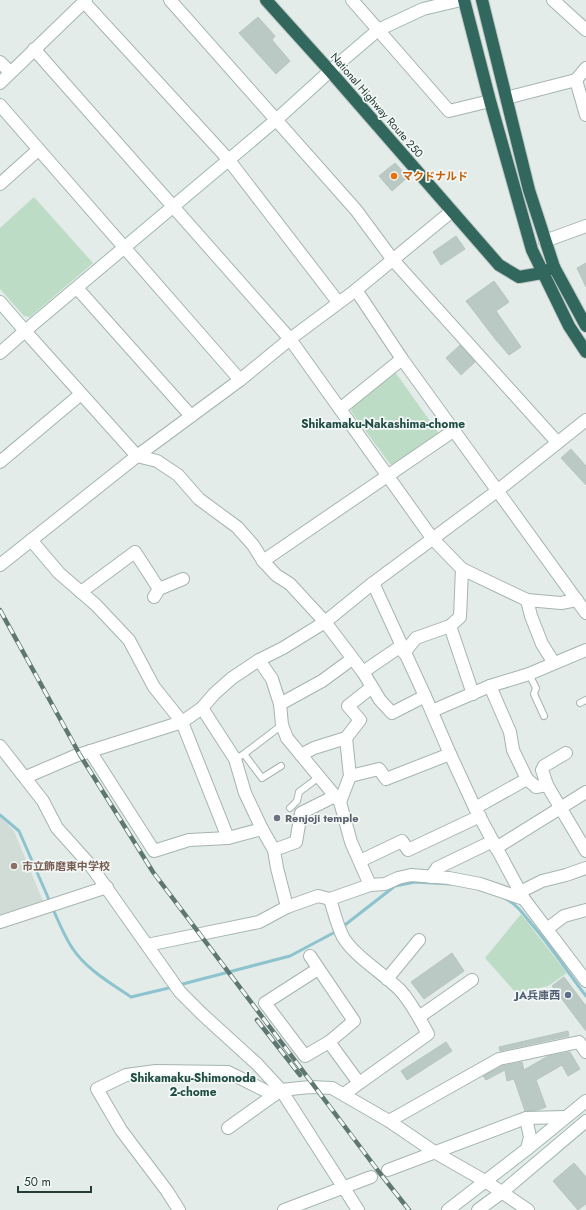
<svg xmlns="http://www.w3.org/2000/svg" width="586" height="1210" viewBox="0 0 586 1210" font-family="Jost,'Noto Sans JP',sans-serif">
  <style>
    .built { fill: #d1dcd7 }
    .green { fill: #bddcc5 }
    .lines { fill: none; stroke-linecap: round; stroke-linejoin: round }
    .stream { stroke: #8dc3ce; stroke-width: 3 }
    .building { fill: #bbc9c4; stroke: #b5c5bf }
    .lane-casing { stroke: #a6b4af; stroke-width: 8 }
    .street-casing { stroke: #a6b4af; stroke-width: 14 }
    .secondary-casing { stroke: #a1b7b0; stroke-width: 14 }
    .highway-casing { stroke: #c1c8c7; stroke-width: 14 }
    .lane { stroke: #fff; stroke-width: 6 }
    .street { stroke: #fff; stroke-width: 12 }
    .secondary { stroke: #fff; stroke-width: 12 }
    .highway { stroke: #31675c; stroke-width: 12 }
    .rail-casing { stroke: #5e7871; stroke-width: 4.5 }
    .rail { stroke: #f3f8f6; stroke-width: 3; stroke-dasharray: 9; stroke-linecap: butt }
    .food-dot { fill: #e8710a; stroke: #f3f8f6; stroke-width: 1.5 }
    .worship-dot { fill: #6b7280; stroke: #f3f8f6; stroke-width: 1.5 }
    .education-dot { fill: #8d6e63; stroke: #f3f8f6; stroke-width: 1.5 }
    .service-dot { fill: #5c6f8a; stroke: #f3f8f6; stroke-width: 1.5 }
    .labels { text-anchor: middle; stroke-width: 3.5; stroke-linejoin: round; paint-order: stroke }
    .street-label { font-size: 11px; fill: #233c36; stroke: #f3f8f6 }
    .food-label { font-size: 11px; font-weight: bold; fill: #c56008; stroke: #f3f8f6; text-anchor: start }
    .worship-label { font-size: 11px; font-weight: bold; fill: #5b616d; stroke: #f3f8f6; text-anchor: start }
    .education-label { font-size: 11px; font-weight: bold; fill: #785e54; stroke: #f3f8f6; text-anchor: start }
    .service-label { font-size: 11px; font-weight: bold; fill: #4e5e75; stroke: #f3f8f6; text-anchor: end }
    .neighbourhood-label { font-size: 12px; font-weight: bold; fill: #204d43; stroke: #f3f8f6 }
  </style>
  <rect width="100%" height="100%" fill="#e3ece8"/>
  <!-- built -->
  <polygon class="built" points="0,817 14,831 43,901 0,917"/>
  <!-- green -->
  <g class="green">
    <polygon points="34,197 93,263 30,317 24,316 0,289 0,228"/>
    <polygon points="395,372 440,435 396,466 390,464 351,411 354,404"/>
    <polygon points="521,914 567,973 548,986 516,993 485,958"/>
  </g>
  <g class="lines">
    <!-- stream -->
    <g class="stream">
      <polyline points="0,815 19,831 50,902"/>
      <path d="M504,898c11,5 18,14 25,23 21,24 38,50 57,75"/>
      <path d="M52,907c6,13 13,31 21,42 13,20 39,35 58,48l42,-10"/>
      <polyline points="341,928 395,886 415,882 451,884"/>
      <polyline points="179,985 290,956 337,931"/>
    </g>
  </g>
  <!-- building -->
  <g class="building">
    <polygon points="258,17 275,36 272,40 290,61 276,74 239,33"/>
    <polygon points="395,163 408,177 392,191 379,176"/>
    <polygon points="456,236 465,249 441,265 433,252"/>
    <polygon points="586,263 586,287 577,268"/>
    <polygon points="494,281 509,302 496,311 521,347 509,355 496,340 466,301"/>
    <polygon points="460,345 475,362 461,375 446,358"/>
    <polygon points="571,449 586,466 586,485 561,458"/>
    <polygon points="452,953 464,971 424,999 411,982"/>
    <polygon points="564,977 586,1006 586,1031 552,986"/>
    <polygon points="568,1031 569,1036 500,1051 499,1047"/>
    <polygon points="446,1042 452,1051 407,1080 401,1071"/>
    <polygon points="570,1052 580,1069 568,1076 562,1065 536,1080 546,1107 538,1110 525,1111 514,1079 507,1081 505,1070 486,1080 483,1076 502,1066 522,1062 524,1070 548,1056"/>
    <polygon points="574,1163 586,1177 586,1204 578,1210 553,1181"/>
  </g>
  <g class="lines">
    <defs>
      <g id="lane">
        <polyline points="529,674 536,688 534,694 544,716"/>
        <polyline points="580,703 586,700"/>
        <polyline points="244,754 262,778 281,766"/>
        <polyline points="235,759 244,754 282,725"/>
        <polyline points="290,808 297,801 299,792 319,777"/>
      </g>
      <g id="street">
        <polyline points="170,0 356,210 393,260 557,442"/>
        <polyline points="352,0 449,111 490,101"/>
        <polyline points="553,0 586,30"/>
        <polyline points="84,2 228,159 338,302"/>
        <polyline points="34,49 290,339 432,538 462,569 527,600 561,603 577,600"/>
        <polyline points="0,62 10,72"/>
        <polyline points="576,80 586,115"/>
        <polyline points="0,83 86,0"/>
        <polyline points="506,98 576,80 586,68"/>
        <polyline points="0,105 240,380"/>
        <polyline points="0,184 38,150"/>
        <polyline points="545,241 586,226"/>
        <polyline points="77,288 191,416"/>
        <polyline points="356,290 402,359 586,613"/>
        <polyline points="0,353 25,331 137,456 157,461 178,475 199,499 237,527 253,545 263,561 276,575 290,584 325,622 363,672 380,700 392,713 425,696"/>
        <polyline points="340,409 402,359"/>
        <polyline points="0,462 81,394"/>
        <polyline points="31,540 59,573 96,605 129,640 154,687 182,722 228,838"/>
        <polyline points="263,561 453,431"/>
        <polyline points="0,565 137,456 240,380 290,339 356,290 452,211"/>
        <polyline points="373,583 425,696 450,754 475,808 524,899"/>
        <polyline points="81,592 135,552 159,589"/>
        <polyline points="154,597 159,589 183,579"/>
        <polyline points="527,600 531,616 542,644 554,663"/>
        <polyline points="450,626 473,694"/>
        <polyline points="404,653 416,638 450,626 460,617 462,569"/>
        <polyline points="259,660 272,679 280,704 282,725 287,738 340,802 351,842 370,885"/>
        <polyline points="363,672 401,646"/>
        <polyline points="490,686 510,732 513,750 527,779 536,787 547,785"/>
        <polyline points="280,704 322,681 352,659"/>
        <polyline points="202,708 235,759 245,793 262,829 274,850 277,868 287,907"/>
        <polyline points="432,711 490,686 529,674 586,650"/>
        <polyline points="0,746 43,801 57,828 91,866 180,992 202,1014 257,1064 281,1090 358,1210"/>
        <polyline points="90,751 154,851 189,840 228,838 262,829"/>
        <polyline points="566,753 544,766 542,770 547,785 586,851"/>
        <polyline points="301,755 314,748 346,738 360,720 348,706 372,687"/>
        <polyline points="350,776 379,769 386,779 450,754"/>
        <polyline points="26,777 75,756 182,722 202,708 214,694 232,678 259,660 283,648 325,622 373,583 497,491 586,420"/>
        <polyline points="340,802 350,776 346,738"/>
        <polyline points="475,808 527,779"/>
        <polyline points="496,848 586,792"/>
        <polyline points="274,850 296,842 301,813 335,796"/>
        <polyline points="360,861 402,841 408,850 480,816"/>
        <polyline points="431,877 437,868 493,841"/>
        <polyline points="520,892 542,881 566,875 586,868"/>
        <path d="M330,899c4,13 7,26 13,38 12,20 40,36 57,53 11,12 20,29 28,44l-84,60"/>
        <polyline points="0,922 107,887"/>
        <polyline points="547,929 564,916 586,910"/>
        <polyline points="147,945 259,922 287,907 318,896 330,899 370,885 385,884 398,878 411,875 449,878 480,884 524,899 586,981"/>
        <polyline points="310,956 354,1021 329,1042"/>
        <polyline points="318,969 265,1003 305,1056 329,1042 359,1083"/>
        <polyline points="387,979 419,940"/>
        <polyline points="419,1017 472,980"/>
        <polyline points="389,1121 499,1059 579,1042 586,1052"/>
        <polyline points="228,1128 281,1090 310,1087 332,1088 389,1121 436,1153 485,1181 528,1210"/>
        <polyline points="388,1170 526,1118 566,1117"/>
        <polyline points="179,1210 167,1191 121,1130 97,1089 126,1075 156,1071 228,1072 274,1095"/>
        <polyline points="284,1210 371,1177"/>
      </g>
      <g id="secondary">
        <polyline points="0,302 25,331 276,120 330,71 378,30 423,9 461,0"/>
        <polyline points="526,1118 530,1137 527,1149"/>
        <polyline points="448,1210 527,1149 586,1101"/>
        <polyline points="478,1210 501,1193 586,1121"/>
      </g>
      <g id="highway">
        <polyline points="266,0 330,71 499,265 519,277 542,273 554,267"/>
        <polyline points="464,0 490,101 532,250 569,326 586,352"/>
        <polyline points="482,0 529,190 554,267 586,326"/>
      </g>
    </defs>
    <!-- lane casing -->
    <use href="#lane" class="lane-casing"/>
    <!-- street casing -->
    <use href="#street" class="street-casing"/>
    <!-- secondary casing -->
    <use href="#secondary" class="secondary-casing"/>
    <!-- highway casing -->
    <use href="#highway" class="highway-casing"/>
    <!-- lane -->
    <use href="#lane" class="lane"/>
    <!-- street -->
    <use href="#street" class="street"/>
    <!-- secondary -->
    <use href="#secondary" class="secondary"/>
    <!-- highway -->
    <use href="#highway" class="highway"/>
    <defs>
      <g id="rail">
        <polyline points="0,610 80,755 153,872 379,1172 409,1210"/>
        <polyline points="257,1020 300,1075"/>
      </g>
    </defs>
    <!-- rail casing -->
    <use href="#rail" class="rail-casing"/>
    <!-- rail -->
    <use href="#rail" class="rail"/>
  </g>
  <!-- markers -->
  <circle class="food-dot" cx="394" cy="176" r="4"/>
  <circle class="worship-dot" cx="277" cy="818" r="4"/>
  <circle class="education-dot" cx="14" cy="866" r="4"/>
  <circle class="service-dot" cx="568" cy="995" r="4"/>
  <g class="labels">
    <!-- street labels -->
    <g class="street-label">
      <text transform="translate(377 105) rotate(49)" y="4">National Highway Route 250</text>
    </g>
    <!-- food labels -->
    <g class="food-label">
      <text x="402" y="180">マクドナルド</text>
    </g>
    <!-- worship labels -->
    <g class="worship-label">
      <text x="285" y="822">Renjoji temple</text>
    </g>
    <!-- education labels -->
    <g class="education-label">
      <text x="22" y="870">市立飾磨東中学校</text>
    </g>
    <!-- service labels -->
    <g class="service-label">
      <text x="560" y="999">JA兵庫西</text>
    </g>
    <!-- neighbourhood labels -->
    <g class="neighbourhood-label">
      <text x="383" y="428">Shikamaku-Nakashima-chome</text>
      <text x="193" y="1082">Shikamaku-Shimonoda<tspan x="193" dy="14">2-chome</tspan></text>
    </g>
  </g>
  <!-- scale -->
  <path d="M18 1186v6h73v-6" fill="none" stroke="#233c36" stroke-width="2"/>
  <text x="24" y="1186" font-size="12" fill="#233c36" stroke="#f3f8f6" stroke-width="3" paint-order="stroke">50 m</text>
</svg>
